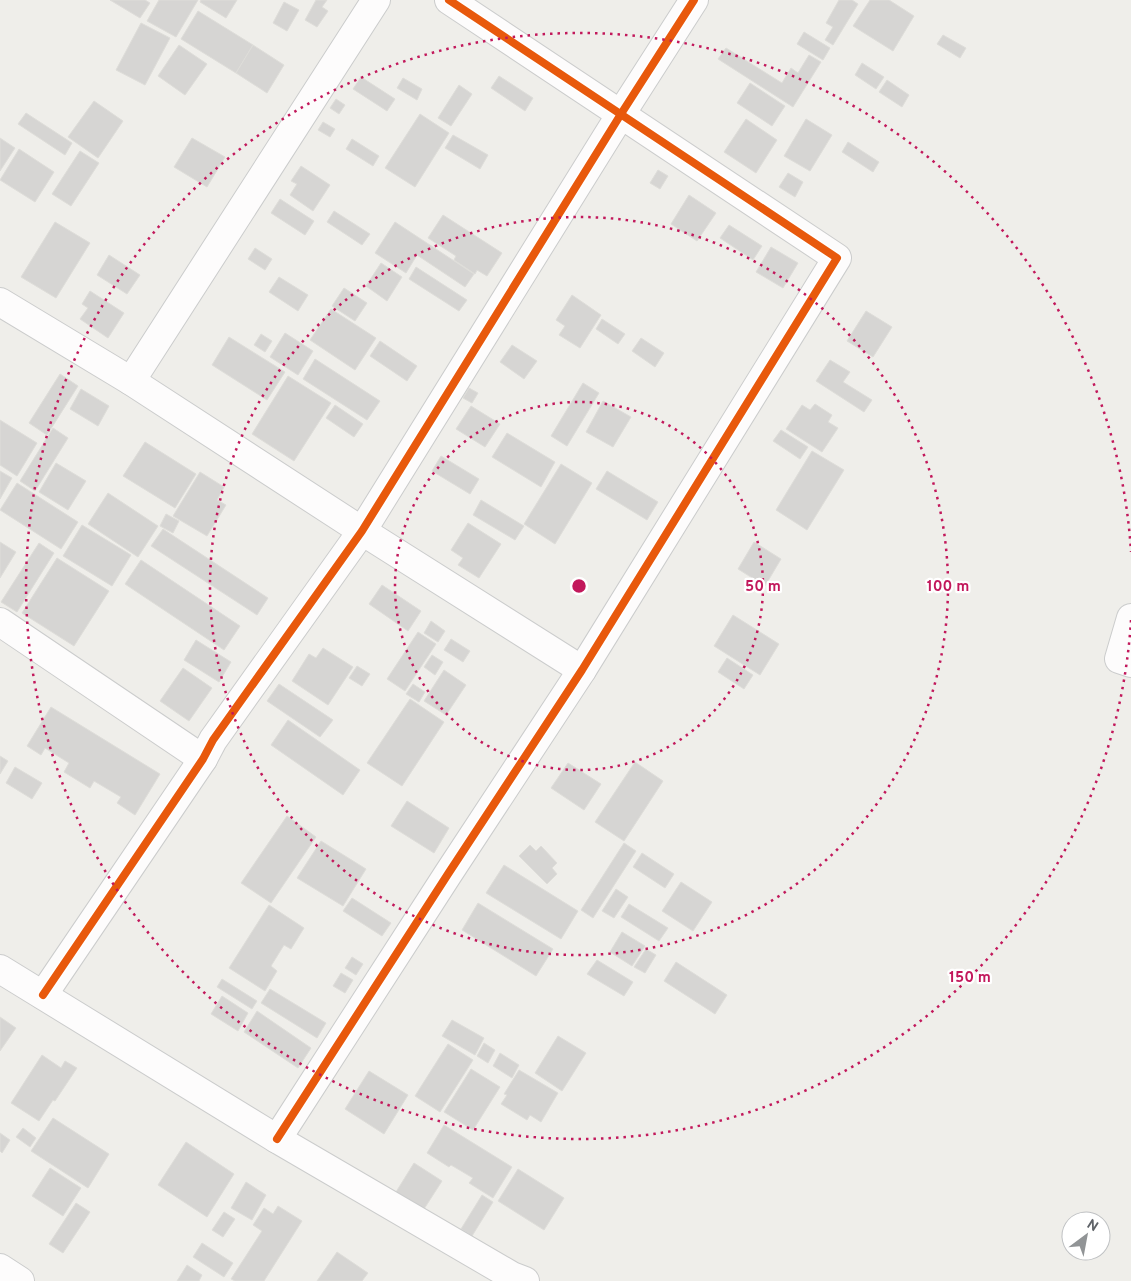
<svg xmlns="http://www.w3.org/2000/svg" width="1131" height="1281" viewBox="0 0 1131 1281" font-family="Overpass,sans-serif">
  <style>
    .building { fill: #d6d5d3; stroke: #deddd9 }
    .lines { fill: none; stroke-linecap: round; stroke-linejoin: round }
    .street-casing { stroke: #cbcccc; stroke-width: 30 }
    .street { stroke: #fdfcfc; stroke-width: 28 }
    .cycleway-casing { stroke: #fff; stroke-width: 11 }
    .cycleway { stroke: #e8590c; stroke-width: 8 }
    .ring { fill: none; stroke: #c2185b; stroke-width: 2.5; stroke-dasharray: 2.5 5 }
    .centre { fill: #c2185b; stroke: #fff; stroke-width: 2.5 }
    .ring-label { font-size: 15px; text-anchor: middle; font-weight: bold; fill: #c2185b; stroke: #fff; stroke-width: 4.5; stroke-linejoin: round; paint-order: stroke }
  </style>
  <rect width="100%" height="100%" fill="#efeeea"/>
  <!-- building -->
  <g class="building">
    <polygon points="110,0 145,0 150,3 140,18"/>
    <polygon points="159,0 198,0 176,37 147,21"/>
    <polygon points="201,0 237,0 226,18 200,2"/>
    <polygon points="316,0 327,0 322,7 328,11 317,27 305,20"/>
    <polygon points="839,0 852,0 858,4 833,45 825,40 833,27 826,23"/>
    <polygon points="870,0 889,0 914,16 893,51 853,26"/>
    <polygon points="284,2 299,10 287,31 273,23"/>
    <polygon points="198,11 253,45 236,73 181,39"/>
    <polygon points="141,23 170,38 145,85 116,70"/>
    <polygon points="804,32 830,48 823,60 797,44"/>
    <polygon points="943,35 966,48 960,58 937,44"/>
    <polygon points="179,45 207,64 185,95 158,76"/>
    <polygon points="253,45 284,65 267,93 236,73"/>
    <polygon points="726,48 782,83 791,68 798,73 809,55 821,62 793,107 718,59"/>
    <polygon points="862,63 884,77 876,89 855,75"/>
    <polygon points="499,76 533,98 525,111 491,88"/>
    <polygon points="361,77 395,99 387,111 353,89"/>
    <polygon points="403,78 422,89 417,100 397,88"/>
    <polygon points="887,80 909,95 902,107 879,92"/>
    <polygon points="750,83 785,106 772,126 737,103"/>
    <polygon points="459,85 472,94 451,126 438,118"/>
    <polygon points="336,99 345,105 339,114 330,108"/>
    <polygon points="94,101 123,121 98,158 68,137"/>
    <polygon points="26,113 72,143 65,155 18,124"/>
    <polygon points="420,114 449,133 415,187 385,168"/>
    <polygon points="746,119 777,140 756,173 724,152"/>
    <polygon points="806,119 832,135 810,171 784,156"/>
    <polygon points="323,122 335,129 330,137 318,130"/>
    <polygon points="453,135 488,155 480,169 445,148"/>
    <polygon points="0,138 15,148 0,171"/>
    <polygon points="192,138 225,157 207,187 174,167"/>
    <polygon points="352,139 379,156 373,166 346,149"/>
    <polygon points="848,142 879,162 873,172 842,152"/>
    <polygon points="19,149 54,172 35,202 0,180"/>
    <polygon points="80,151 99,163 71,206 52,194"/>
    <polygon points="301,166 330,185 313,211 290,195 297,184 291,181"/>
    <polygon points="658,170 668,176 660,189 650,183"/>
    <polygon points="788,173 803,182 795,197 779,187"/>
    <polygon points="689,195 716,213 697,241 671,224"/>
    <polygon points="280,199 314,221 305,235 271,213"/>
    <polygon points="334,211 370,234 362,245 327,222"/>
    <polygon points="443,215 502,253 487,276 477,270 475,274 454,260 456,256 428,238"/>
    <polygon points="55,222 90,243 56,298 21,277"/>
    <polygon points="395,222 474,274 465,287 417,255 406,273 375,253"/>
    <polygon points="729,225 762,246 753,260 720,238"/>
    <polygon points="771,247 798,263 783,288 756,272"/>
    <polygon points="255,248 272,259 265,270 248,259"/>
    <polygon points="109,255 140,275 127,294 97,275"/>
    <polygon points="381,263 402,277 387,301 366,286"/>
    <polygon points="416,267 467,300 459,311 409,279"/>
    <polygon points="279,277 308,295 298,311 269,292"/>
    <polygon points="344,288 367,303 355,321 332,306"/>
    <polygon points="90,291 124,313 108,338 80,319 88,308 82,304"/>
    <polygon points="572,295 601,315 580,348 559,335 565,326 556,320"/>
    <polygon points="331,309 376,338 355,370 310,340"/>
    <polygon points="866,311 892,327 873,357 847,341"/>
    <polygon points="602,319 625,334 618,344 596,329"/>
    <polygon points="285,333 313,351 298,375 270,357"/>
    <polygon points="261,334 272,341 265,352 254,345"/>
    <polygon points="229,337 285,372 267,400 212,365"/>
    <polygon points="641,338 664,353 655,367 632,351"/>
    <polygon points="380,341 417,366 407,381 370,356"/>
    <polygon points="512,345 537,361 524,379 500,362"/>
    <polygon points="315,359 380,401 367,420 303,379"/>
    <polygon points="830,360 850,372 843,382 872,400 864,412 816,381"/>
    <polygon points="60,374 78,386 47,435 29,423"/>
    <polygon points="288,376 331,403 294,461 252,434"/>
    <polygon points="583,383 599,393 567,446 551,436"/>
    <polygon points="469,388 478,393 472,403 463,398"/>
    <polygon points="81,389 109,406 98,426 70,409"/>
    <polygon points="603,401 631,417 613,447 586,432"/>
    <polygon points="815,404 832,415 828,422 838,428 822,452 786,429 802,405 810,410"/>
    <polygon points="335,405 363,424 354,437 326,418"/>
    <polygon points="471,406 500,424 485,447 456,429"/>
    <polygon points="0,420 37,443 17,476 0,465"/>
    <polygon points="53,428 68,438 35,491 20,481"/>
    <polygon points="781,430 808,447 800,459 773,441"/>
    <polygon points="507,433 555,462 541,487 492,457"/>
    <polygon points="145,442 196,474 175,508 123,476"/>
    <polygon points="812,451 844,470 807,530 776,510"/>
    <polygon points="441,456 479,479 470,494 432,471"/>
    <polygon points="56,463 86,481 68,510 39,492"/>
    <polygon points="561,464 592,483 555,544 524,524"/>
    <polygon points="0,471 12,478 0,499"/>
    <polygon points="607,471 658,502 647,520 596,489"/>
    <polygon points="200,472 224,487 217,500 226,505 207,536 173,516"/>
    <polygon points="17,483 78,522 61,549 0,510"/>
    <polygon points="108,493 158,526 138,557 88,524"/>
    <polygon points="481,500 524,526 515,540 473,515"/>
    <polygon points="166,514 179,521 173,533 160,526"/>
    <polygon points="468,523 501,544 479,578 458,565 463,558 451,550"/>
    <polygon points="82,525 131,555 112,586 63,556"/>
    <polygon points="163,529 268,598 257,615 151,546"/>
    <polygon points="0,542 16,552 0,578"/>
    <polygon points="754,542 781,559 765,586 738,569"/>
    <polygon points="39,543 54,553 17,612 1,602"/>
    <polygon points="57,558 109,591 74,646 22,613"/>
    <polygon points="141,560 240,626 224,650 125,584"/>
    <polygon points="382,585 421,611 408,631 369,604"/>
    <polygon points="733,615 779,644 760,675 714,646"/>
    <polygon points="431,621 445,631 438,642 424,633"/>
    <polygon points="418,632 436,644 405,691 387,679"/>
    <polygon points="451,639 470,651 463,662 444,650"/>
    <polygon points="196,640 231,662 219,682 184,660"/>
    <polygon points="323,648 353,667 328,705 292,681 309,654 316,658"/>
    <polygon points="432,655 443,662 435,675 424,667"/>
    <polygon points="727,658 753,675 744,689 718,672"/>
    <polygon points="357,666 370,674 362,686 349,678"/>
    <polygon points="183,668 212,688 189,721 160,701"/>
    <polygon points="444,670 466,685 446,715 424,701"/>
    <polygon points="279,684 333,720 320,737 267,701"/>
    <polygon points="413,684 425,692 419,702 406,694"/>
    <polygon points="410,699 444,722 402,786 367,763"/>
    <polygon points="51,707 160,774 135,815 117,803 121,797 94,781 90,788 64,772 69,763 45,748 41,755 27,746"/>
    <polygon points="288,720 360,770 343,795 271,745"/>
    <polygon points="0,756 8,761 0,774"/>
    <polygon points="635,762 663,781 624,841 595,822"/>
    <polygon points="568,763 601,784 584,810 551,788"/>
    <polygon points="15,767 42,783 32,799 6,783"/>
    <polygon points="407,801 449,828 434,853 391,826"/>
    <polygon points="287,816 316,837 271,903 241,883"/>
    <polygon points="321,841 366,869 343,906 297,878"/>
    <polygon points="624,843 636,851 593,918 581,910"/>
    <polygon points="530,845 536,851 541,846 557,863 552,868 557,874 547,884 519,856"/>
    <polygon points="642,853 674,874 665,888 633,867"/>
    <polygon points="504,865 578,911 561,939 486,893"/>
    <polygon points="681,882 712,902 693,931 662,911"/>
    <polygon points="616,889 628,897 614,918 602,911"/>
    <polygon points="352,898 391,923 382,936 343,911"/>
    <polygon points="478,903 553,949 536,976 462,930"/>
    <polygon points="629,904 668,928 659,941 621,917"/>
    <polygon points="269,905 304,928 291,949 284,945 271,966 277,971 265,991 229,968"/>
    <polygon points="622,932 645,946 632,966 610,952"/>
    <polygon points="646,949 656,955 645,973 634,967"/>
    <polygon points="352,957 363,964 356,975 345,968"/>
    <polygon points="597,960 633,982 624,996 587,974"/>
    <polygon points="676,962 727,995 715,1014 664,981"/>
    <polygon points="341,973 353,980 345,993 333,986"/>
    <polygon points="222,979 257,1001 252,1009 217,987"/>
    <polygon points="270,989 326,1023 317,1038 261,1003"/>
    <polygon points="222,996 248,1013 238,1031 211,1014"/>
    <polygon points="257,1011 311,1048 298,1068 244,1032"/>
    <polygon points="0,1017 16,1028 0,1051"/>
    <polygon points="452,1020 484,1038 475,1055 442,1036"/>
    <polygon points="558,1036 586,1053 562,1091 535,1073"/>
    <polygon points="484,1043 495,1050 488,1063 477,1056"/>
    <polygon points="448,1044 473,1060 440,1112 415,1096"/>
    <polygon points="500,1053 519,1065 512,1078 493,1066"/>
    <polygon points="42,1055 61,1068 65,1061 77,1068 55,1101 53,1100 39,1121 11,1103"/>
    <polygon points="471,1069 500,1087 473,1130 444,1112"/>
    <polygon points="519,1070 558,1093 541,1122 530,1115 527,1120 501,1104 507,1095 504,1094"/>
    <polygon points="369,1071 408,1095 384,1134 345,1109"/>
    <polygon points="53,1118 109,1154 88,1188 31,1151"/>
    <polygon points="444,1125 512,1167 493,1198 469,1183 473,1178 451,1165 449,1167 427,1153"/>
    <polygon points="23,1128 36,1138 30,1147 16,1137"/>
    <polygon points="0,1133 10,1140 2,1153 0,1151"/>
    <polygon points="186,1142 234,1174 207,1217 158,1185"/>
    <polygon points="414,1163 442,1181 424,1209 396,1192"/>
    <polygon points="50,1168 81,1188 63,1216 32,1196"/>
    <polygon points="518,1169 564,1198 544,1230 498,1201"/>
    <polygon points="246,1182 266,1195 252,1220 231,1208"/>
    <polygon points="482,1195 493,1202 472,1236 461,1229"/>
    <polygon points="76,1203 90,1212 63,1253 49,1244"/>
    <polygon points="278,1206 302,1221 264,1281 235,1281 231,1279 262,1231 253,1225 264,1208 273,1214"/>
    <polygon points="224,1212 235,1219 223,1237 212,1230"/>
    <polygon points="202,1243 233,1263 224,1277 193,1257"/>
    <polygon points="337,1252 368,1273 362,1281 317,1281"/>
    <polygon points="187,1265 202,1275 199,1281 177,1281"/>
  </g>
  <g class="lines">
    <defs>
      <g id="street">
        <polyline points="0,302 131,381 362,531 582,670"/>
        <polyline points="131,381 376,0"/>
        <polyline points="1131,618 1119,659 1131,663"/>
        <polyline points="0,622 203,759"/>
        <polyline points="0,969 277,1139 512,1276 525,1281"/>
        <polyline points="43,995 203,759 213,740 362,531 621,114 694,0"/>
        <polyline points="277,1139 448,874 582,670 837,258 449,0"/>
        <polyline points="0,1268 20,1281"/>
      </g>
    </defs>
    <!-- street casing -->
    <use href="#street" class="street-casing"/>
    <!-- street -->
    <use href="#street" class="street"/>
    <defs>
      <g id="cycleway">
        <polyline points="43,995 203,759 213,740 362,531 621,114 694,0"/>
        <polyline points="277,1139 448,874 582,670 837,258 449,0"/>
      </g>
    </defs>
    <!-- cycleway casing -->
    <use href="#cycleway" class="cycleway-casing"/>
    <!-- cycleway -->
    <use href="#cycleway" class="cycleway"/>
  </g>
  <!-- distance rings -->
  <g class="ring">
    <circle cx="579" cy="586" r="184"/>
    <circle cx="579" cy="586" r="369"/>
    <path d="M1131 620A553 553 0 1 1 1131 552"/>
  </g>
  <circle cx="579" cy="586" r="8" class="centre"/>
  <g class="ring-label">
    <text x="763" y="591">50 m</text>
    <text x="948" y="591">100 m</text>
    <text x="970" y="982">150 m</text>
  </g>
  <!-- north arrow -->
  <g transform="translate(1086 1236) rotate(32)"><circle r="24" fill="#ffffff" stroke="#bfc1c3"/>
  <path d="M0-4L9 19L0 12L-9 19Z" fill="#919496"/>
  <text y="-8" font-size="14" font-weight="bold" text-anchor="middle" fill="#5f6368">N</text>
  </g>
</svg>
